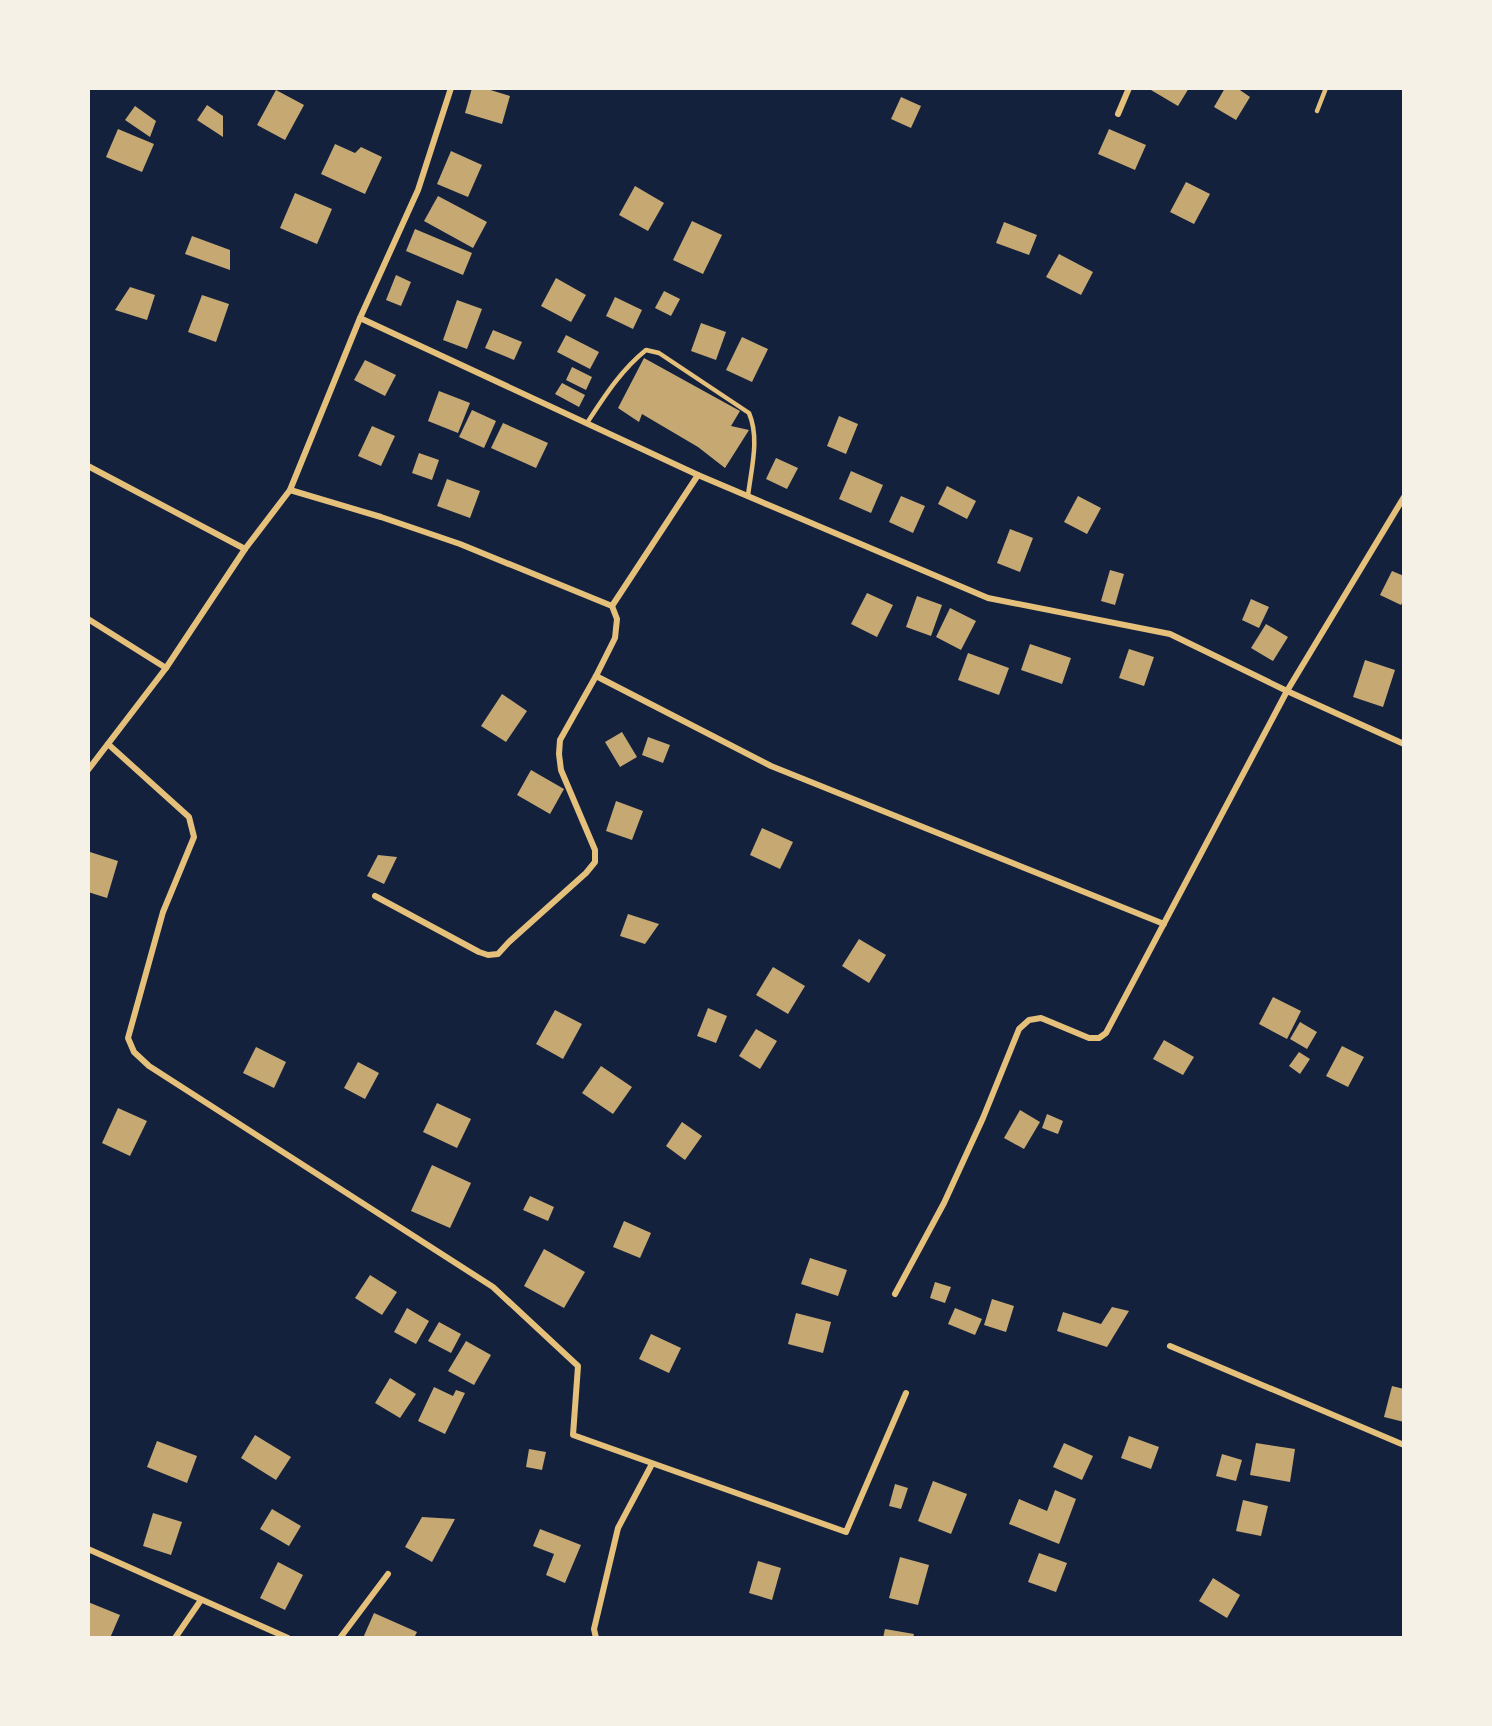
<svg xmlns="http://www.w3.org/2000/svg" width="1492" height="1726" viewBox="0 0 1492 1726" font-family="Jost,sans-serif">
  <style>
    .building { fill: #c6a872 }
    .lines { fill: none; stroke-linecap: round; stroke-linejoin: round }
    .service { stroke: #e5c07b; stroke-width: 4.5 }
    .minor { stroke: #e5c07b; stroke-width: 6 }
  </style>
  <rect width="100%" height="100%" fill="#14213d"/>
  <!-- building -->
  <g class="building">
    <polygon points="472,88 484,88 510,96 502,124 465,113"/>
    <polygon points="1152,88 1189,88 1178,106 1151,90"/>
    <polygon points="1225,88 1237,88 1250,97 1236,120 1214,107"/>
    <polygon points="276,90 304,105 285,140 257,125"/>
    <polygon points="901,97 921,106 911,128 891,119"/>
    <polygon points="207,105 223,116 223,137 197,120"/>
    <polygon points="135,106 156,121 150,137 125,120"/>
    <polygon points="118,129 154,144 142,172 106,157"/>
    <polygon points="1109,129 1146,145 1135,170 1098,154"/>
    <polygon points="335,144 355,153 361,147 382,157 365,194 321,174"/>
    <polygon points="451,151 482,165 468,197 437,184"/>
    <polygon points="1186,182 1210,194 1194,224 1170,212"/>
    <polygon points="635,186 664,203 648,231 619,215"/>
    <polygon points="295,193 332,209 317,244 280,228"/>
    <polygon points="438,196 487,222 473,248 424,221"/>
    <polygon points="692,221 722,235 703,274 673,260"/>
    <polygon points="1004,222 1037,235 1029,255 996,243"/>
    <polygon points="415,229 472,253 463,275 406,251"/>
    <polygon points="192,236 230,250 230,270 185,254"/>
    <polygon points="1059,254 1093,272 1081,295 1046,277"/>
    <polygon points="396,275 411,282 401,306 386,300"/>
    <polygon points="556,278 586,295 571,322 541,306"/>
    <polygon points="130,287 155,295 147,320 115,310"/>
    <polygon points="664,291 680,299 671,316 655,308"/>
    <polygon points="202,295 229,304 216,342 188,332"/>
    <polygon points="615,297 642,310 633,329 606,316"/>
    <polygon points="457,300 482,309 467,349 443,340"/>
    <polygon points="701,323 726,332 716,360 691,351"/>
    <polygon points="493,330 522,342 514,360 485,348"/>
    <polygon points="566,335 599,352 590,369 557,352"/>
    <polygon points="742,337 768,349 752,382 726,370"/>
    <polygon points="644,358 740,411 731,426 749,430 725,468 698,447 642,414 639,422 618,408"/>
    <polygon points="365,360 396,375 385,396 354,380"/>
    <polygon points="572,367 592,377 586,390 566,380"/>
    <polygon points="562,383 585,395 579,407 555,394"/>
    <polygon points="439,391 470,403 458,433 428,421"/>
    <polygon points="472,410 496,421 484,448 459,437"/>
    <polygon points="839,416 858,424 846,454 827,446"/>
    <polygon points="503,423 548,443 536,468 491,448"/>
    <polygon points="372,426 395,436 381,466 358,456"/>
    <polygon points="419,453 439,460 432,480 412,473"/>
    <polygon points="776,458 798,468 787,489 766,479"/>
    <polygon points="851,471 883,485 871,513 839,499"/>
    <polygon points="447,479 480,491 470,518 437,506"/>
    <polygon points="947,486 976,501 967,519 938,504"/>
    <polygon points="901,496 925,506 913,533 889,522"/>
    <polygon points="1078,496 1101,508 1087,534 1064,522"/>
    <polygon points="1010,529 1033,538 1020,572 997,563"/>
    <polygon points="1110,570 1124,574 1115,605 1101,601"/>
    <polygon points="1392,571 1404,576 1404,599 1401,605 1380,595"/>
    <polygon points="867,593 893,605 877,637 851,624"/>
    <polygon points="917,596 942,605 931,636 906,627"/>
    <polygon points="1251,599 1269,607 1259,628 1242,620"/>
    <polygon points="950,608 976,621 961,650 936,637"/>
    <polygon points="1266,624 1288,637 1273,661 1251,648"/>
    <polygon points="1030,644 1071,658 1062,684 1021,670"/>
    <polygon points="1129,649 1154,657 1144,686 1119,678"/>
    <polygon points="968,653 1009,668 999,695 958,680"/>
    <polygon points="1365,660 1395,670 1383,707 1353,697"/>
    <polygon points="502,694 527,711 506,742 481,726"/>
    <polygon points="622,732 637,757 620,767 605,742"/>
    <polygon points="648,737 670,745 663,763 642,755"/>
    <polygon points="531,770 564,789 550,814 517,795"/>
    <polygon points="616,801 643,811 632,840 606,831"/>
    <polygon points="762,828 793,842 780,869 750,855"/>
    <polygon points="90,852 118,861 107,898 88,892"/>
    <polygon points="378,855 397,857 384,884 367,876"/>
    <polygon points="628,914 659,924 645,944 620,936"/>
    <polygon points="859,939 886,955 869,983 842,966"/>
    <polygon points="773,967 805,986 788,1014 756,995"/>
    <polygon points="1273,997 1301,1011 1287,1039 1259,1024"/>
    <polygon points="708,1008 727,1016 716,1043 697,1036"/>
    <polygon points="555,1010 582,1024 563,1059 536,1044"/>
    <polygon points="1300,1022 1317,1032 1307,1049 1290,1039"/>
    <polygon points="756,1029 777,1041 760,1069 739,1056"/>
    <polygon points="1164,1040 1194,1057 1183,1075 1153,1059"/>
    <polygon points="1342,1046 1364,1057 1348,1087 1326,1076"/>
    <polygon points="256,1047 286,1062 274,1088 243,1073"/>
    <polygon points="1299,1052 1310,1059 1300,1074 1289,1066"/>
    <polygon points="358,1062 379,1073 365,1099 344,1088"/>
    <polygon points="601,1066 632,1087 613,1114 582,1093"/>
    <polygon points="437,1103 471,1119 457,1148 423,1132"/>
    <polygon points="118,1108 147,1121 130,1156 102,1143"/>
    <polygon points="1020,1110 1040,1122 1024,1149 1004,1138"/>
    <polygon points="1047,1114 1063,1121 1058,1134 1042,1128"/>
    <polygon points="682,1122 702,1136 685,1160 666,1146"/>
    <polygon points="432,1165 471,1183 450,1228 411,1211"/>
    <polygon points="530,1196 554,1207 548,1221 523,1210"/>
    <polygon points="624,1221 651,1233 640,1258 613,1247"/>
    <polygon points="544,1249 585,1272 564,1308 524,1286"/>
    <polygon points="810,1258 847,1270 838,1296 801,1284"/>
    <polygon points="370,1275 397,1292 382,1315 355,1298"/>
    <polygon points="935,1282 951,1287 945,1303 930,1298"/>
    <polygon points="992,1299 1014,1306 1006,1332 984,1325"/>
    <polygon points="1112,1307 1129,1311 1107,1347 1057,1331 1063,1312 1101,1324"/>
    <polygon points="407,1308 429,1321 416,1344 394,1332"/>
    <polygon points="955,1308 982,1319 975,1335 948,1324"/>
    <polygon points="796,1313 831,1322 823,1353 788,1344"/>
    <polygon points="439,1322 461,1334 451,1353 428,1341"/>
    <polygon points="651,1334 681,1348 669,1373 639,1359"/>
    <polygon points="466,1341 491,1355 474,1385 448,1371"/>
    <polygon points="390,1378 416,1394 400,1418 375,1403"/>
    <polygon points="1392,1386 1404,1389 1404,1422 1384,1417"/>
    <polygon points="434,1387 453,1396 456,1390 465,1393 445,1434 418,1421"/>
    <polygon points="255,1435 291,1457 276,1480 241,1458"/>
    <polygon points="1129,1436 1159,1447 1151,1469 1121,1458"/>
    <polygon points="157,1441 197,1456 187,1483 147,1467"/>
    <polygon points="1064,1443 1093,1456 1082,1480 1053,1467"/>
    <polygon points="1256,1443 1295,1449 1290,1482 1250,1475"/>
    <polygon points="529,1449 546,1452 542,1470 526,1467"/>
    <polygon points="1222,1454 1242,1460 1236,1481 1216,1476"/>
    <polygon points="933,1481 967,1494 951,1534 918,1521"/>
    <polygon points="895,1484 908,1488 901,1509 889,1506"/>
    <polygon points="1055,1490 1076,1499 1059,1544 1009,1524 1019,1499 1047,1511"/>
    <polygon points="1243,1500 1268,1506 1261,1536 1236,1531"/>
    <polygon points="272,1509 301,1526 289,1546 260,1529"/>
    <polygon points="153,1513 182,1522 171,1555 143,1546"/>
    <polygon points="422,1517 455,1519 432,1562 405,1547"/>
    <polygon points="540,1529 581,1545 565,1583 546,1575 554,1554 533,1546"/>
    <polygon points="1039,1553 1067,1563 1056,1592 1028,1582"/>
    <polygon points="900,1557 929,1565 918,1605 889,1598"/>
    <polygon points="758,1561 781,1568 772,1600 749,1593"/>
    <polygon points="278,1562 303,1575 285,1610 260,1598"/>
    <polygon points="1213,1578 1240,1595 1227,1618 1199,1601"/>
    <polygon points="88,1602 120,1615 110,1638 88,1638"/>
    <polygon points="374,1613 417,1632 414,1638 363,1638"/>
    <polygon points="885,1629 914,1634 913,1638 883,1638"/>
  </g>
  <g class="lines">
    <!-- service -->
    <g class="service">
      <polyline points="1317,111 1326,88"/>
      <path d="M587,423c17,-26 34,-53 59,-73l13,3 90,60c11,26 2,56 -1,83"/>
    </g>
    <!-- minor -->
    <g class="minor">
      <polyline points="1118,114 1129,88"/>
      <polyline points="360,318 698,475 988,598 1170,634 1287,691 1404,744"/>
      <polyline points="88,466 245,549"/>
      <polyline points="290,490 381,517 460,544 612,606 617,619 615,638 596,676 771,766 1164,924"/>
      <polyline points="612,606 698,475"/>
      <polyline points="88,619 166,668"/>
      <polyline points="108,744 189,817 194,837 163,912 128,1038 134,1052 149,1066 493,1287 578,1366 573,1435 846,1532 906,1393"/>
      <polyline points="88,770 166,668 245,549 290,490 360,318 418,190 451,88"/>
      <polyline points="375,896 479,952 488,955 498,954 509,942 586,873 595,862 595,850 561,770 559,754 560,740 596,676"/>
      <polyline points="895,1294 944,1203 983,1118 1019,1029 1029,1020 1041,1018 1089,1038 1099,1038 1106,1033 1287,691 1404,497"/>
      <polyline points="1170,1346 1404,1445"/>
      <polyline points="88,1549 288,1638"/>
      <polyline points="175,1638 201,1600"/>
      <polyline points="340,1638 388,1574"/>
      <polyline points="596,1638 594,1629 618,1528 652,1464"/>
    </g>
  </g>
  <!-- border -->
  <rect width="1492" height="1726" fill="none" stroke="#f6f1e7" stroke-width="180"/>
</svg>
